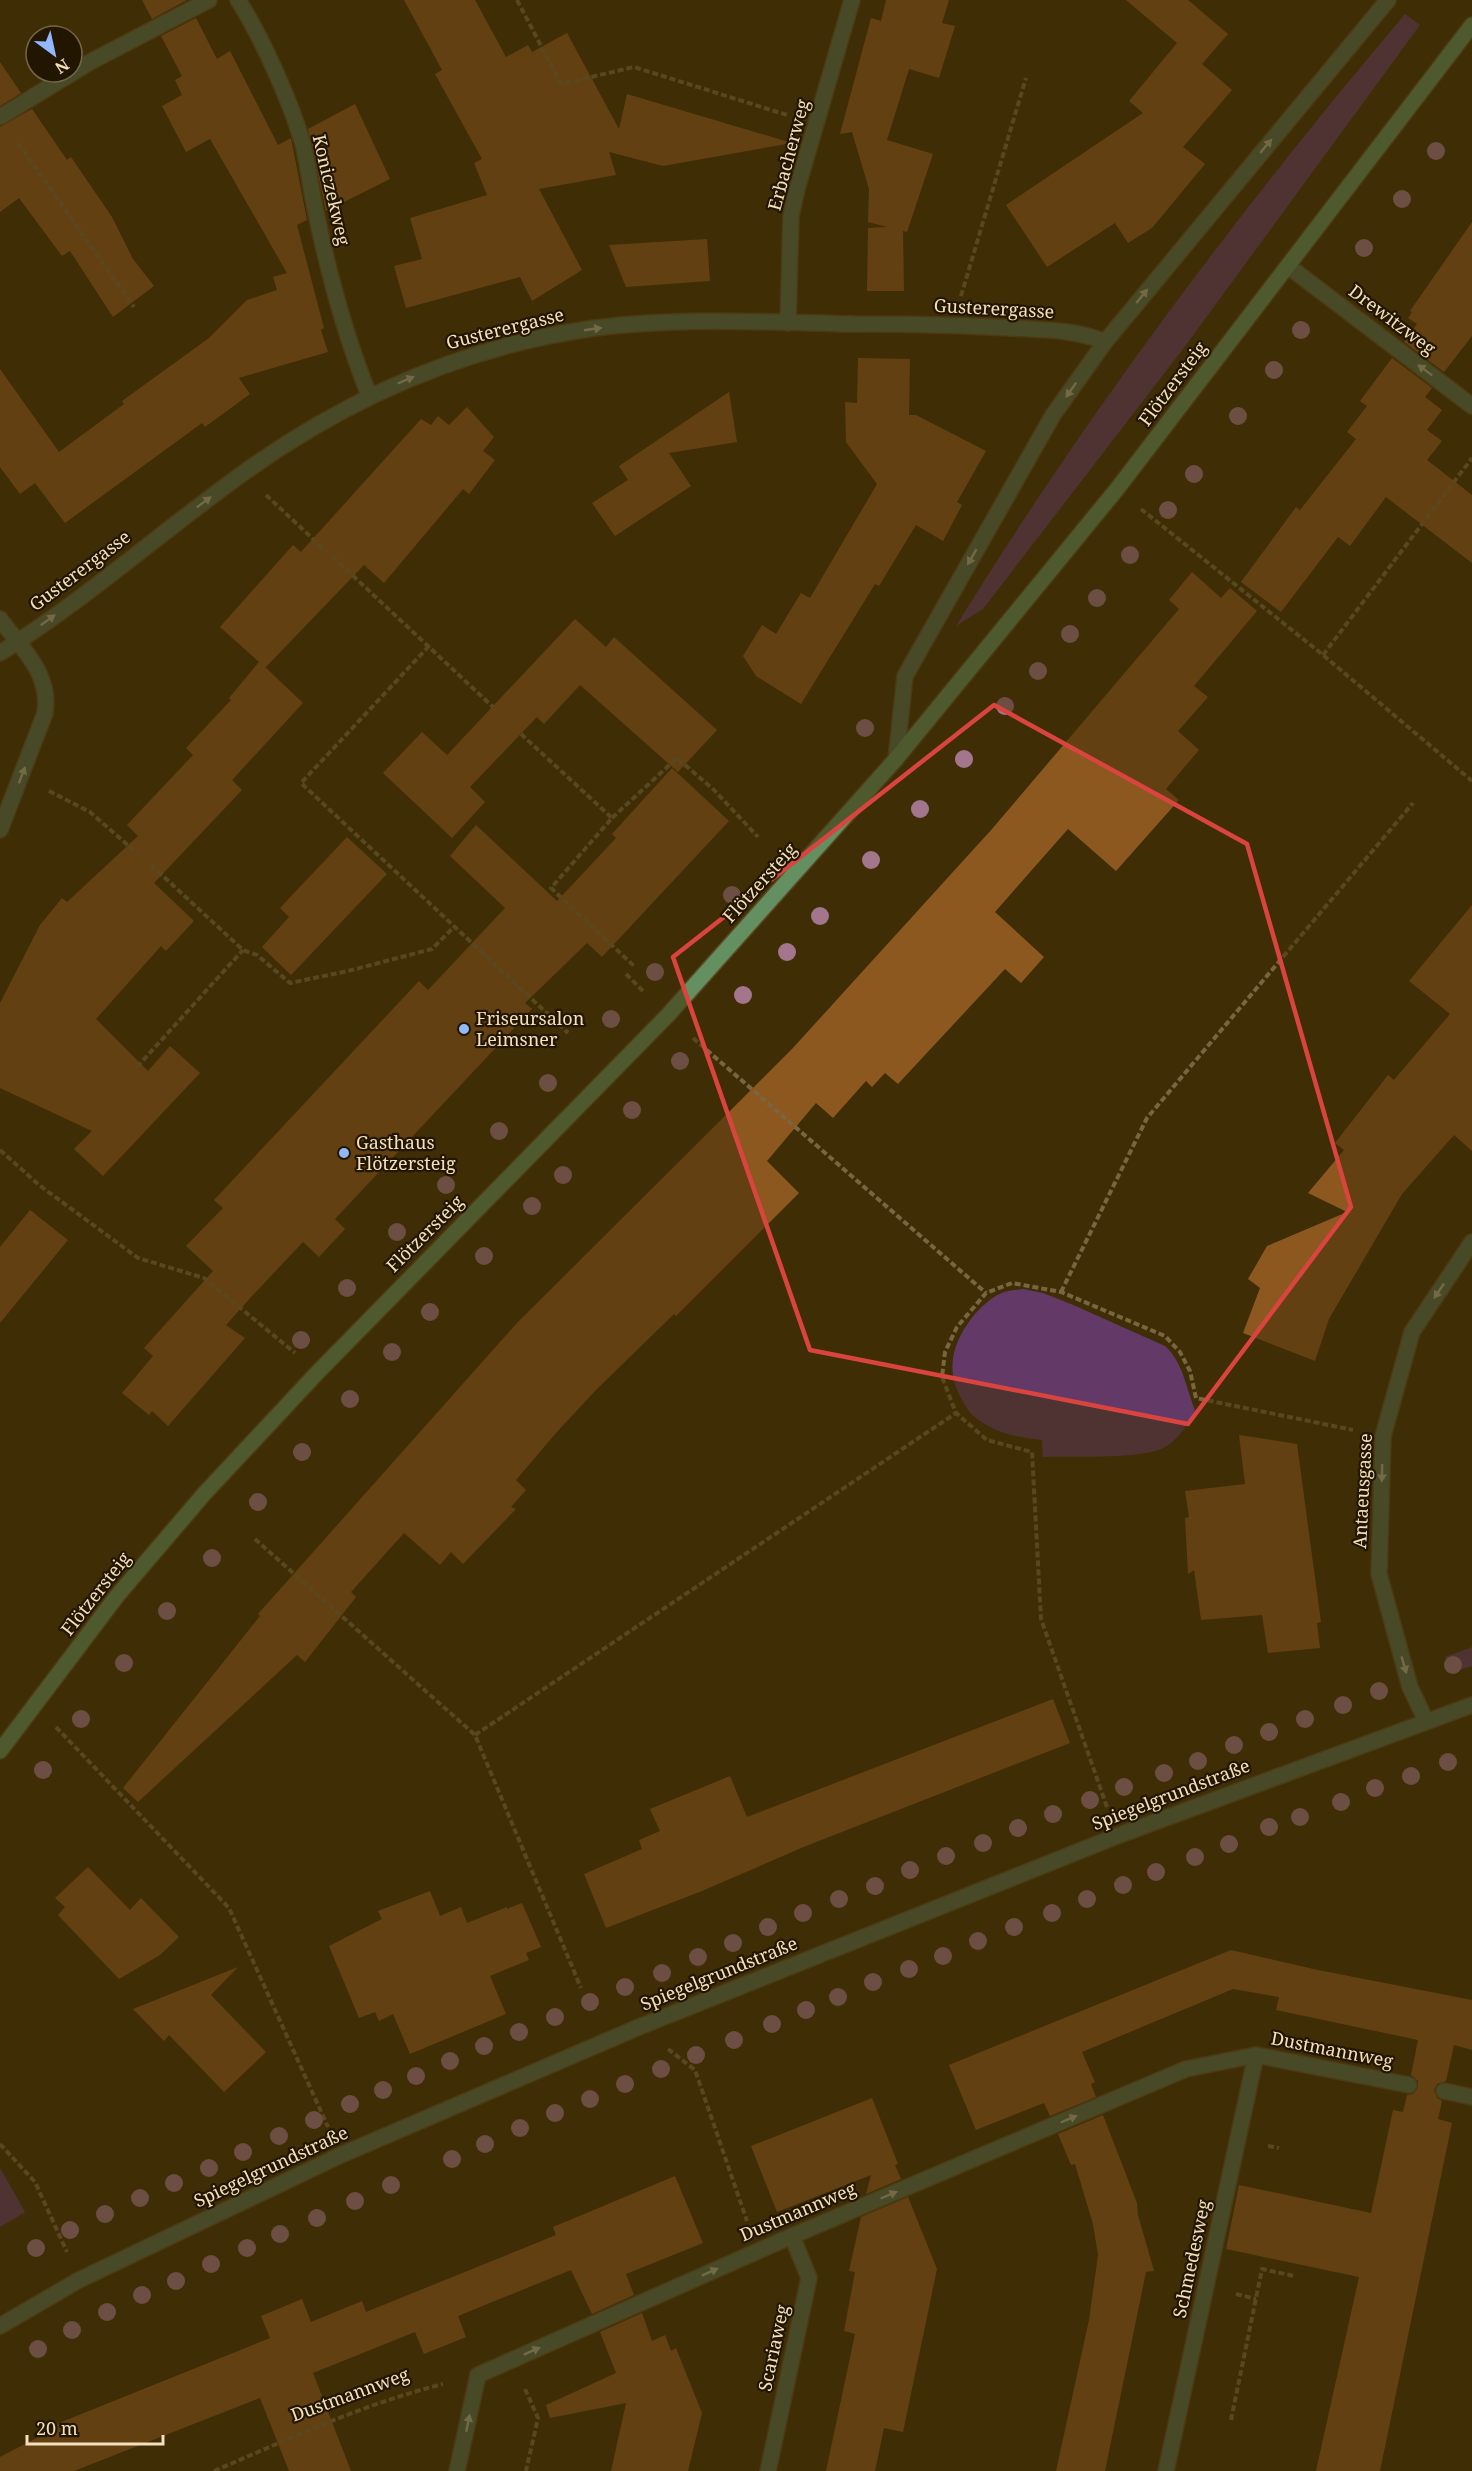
<svg xmlns="http://www.w3.org/2000/svg" width="1472" height="2471" viewBox="0 0 1472 2471" font-family="'Noto Serif',serif">
  <style>
    .green { fill: #633968 }
    .building { fill: #8d5820 }
    .lines { fill: none; stroke-linecap: round; stroke-linejoin: round }
    .service-casing { stroke: #5c4a23; stroke-width: 18 }
    .minor-casing { stroke: #5c4a23; stroke-width: 18 }
    .secondary-casing { stroke: #5c4a23; stroke-width: 18 }
    .path { stroke: #796640; stroke-width: 4; stroke-dasharray: 6 3; stroke-linecap: butt }
    .service { stroke: #526d50; stroke-width: 15 }
    .minor { stroke: #526d50; stroke-width: 15 }
    .secondary { stroke: #638f61; stroke-width: 15 }
    .tree { fill: #a3768d }
    .oneway { fill: #b3b292 }
    .marked { fill: none; stroke: #da443e; stroke-width: 4.5; stroke-linejoin: round }
    .poi-dot { fill: #93b7fd; stroke: #231600; stroke-width: 2 }
    .labels { text-anchor: middle; stroke-width: 4.5; stroke-linejoin: round; paint-order: stroke }
    .street-label { font-size: 18px; fill: #f3e0be; stroke: #231600 }
    .poi-label { font-size: 18px; fill: #f3e0be; stroke: #231600; text-anchor: start }
  </style>
  <rect width="100%" height="100%" fill="#3f2d05"/>
  <!-- green -->
  <g class="green">
    <path d="M1405,14l15,11 -234,320 -203,264 -27,17c133,-216 286,-419 449,-612z"/>
    <path d="M1023,1289l20,4 28,11 94,42c18,16 21,42 30,64 -6,13 -16,28 -28,36 -20,14 -97,10 -124,11l-1,-17c-22,-2 -46,-7 -65,-21 -7,-5 -12,-13 -16,-21 -17,-30 -7,-59 14,-84 8,-9 18,-18 29,-22 6,-2 13,-2 19,-3z"/>
    <polygon points="1472,1647 1472,1666 1450,1673 1445,1657"/>
    <polygon points="0,2168 25,2212 0,2227"/>
  </g>
  <!-- building -->
  <g class="building">
    <polygon points="142,0 187,0 152,19"/>
    <polygon points="404,0 475,0 506,57 528,45 532,52 567,33 619,129 627,94 792,143 663,166 609,152 616,175 539,189 582,270 532,301 520,277 406,308 394,266 422,259 410,218 487,195 474,163 482,159 435,74 442,70"/>
    <polygon points="886,0 949,0 942,23 955,26 939,78 909,69 887,140 933,154 907,232 903,231 904,291 867,291 868,228 887,227 868,222 869,189 852,132 840,134 871,18 881,21"/>
    <polygon points="1126,0 1188,0 1228,34 1202,64 1232,90 1183,147 1205,164 1152,228 1128,243 1115,223 1047,267 1006,205 1143,113 1129,101 1177,43"/>
    <polygon points="196,18 217,59 230,51 278,145 291,138 307,220 297,225 324,328 321,330 328,352 239,378 250,394 205,427 202,423 65,523 35,483 20,494 0,467 0,369 59,452 124,404 122,401 209,338 247,300 277,290 273,277 287,273 210,139 186,152 162,106 182,95 175,80 182,76 161,36"/>
    <polygon points="0,62 21,93 0,106"/>
    <polygon points="355,104 390,179 326,211 308,129"/>
    <polygon points="32,109 67,160 71,157 112,217 133,259 154,286 113,317 70,251 62,256 19,198 0,212 0,127"/>
    <polygon points="1472,222 1472,336 1444,372 1404,342 1417,324 1408,318 1412,312 1410,311"/>
    <polygon points="707,239 710,281 626,287 609,245"/>
    <polygon points="858,358 910,359 909,415 916,415 986,451 957,502 962,505 943,541 916,525 879,586 875,584 801,704 756,676 743,656 762,625 776,634 801,593 810,598 877,484 846,442 845,402 857,403"/>
    <polygon points="1392,358 1432,388 1425,397 1442,410 1427,430 1442,441 1427,460 1472,495 1472,563 1386,497 1350,546 1338,537 1281,612 1241,582 1296,507 1300,510 1356,439 1347,432 1367,406 1360,401"/>
    <polygon points="729,392 737,442 669,453 691,486 615,536 592,503 628,480 619,466"/>
    <polygon points="467,407 494,437 483,451 495,460 469,494 463,489 384,583 364,565 265,668 264,666 303,703 232,780 242,790 154,883 194,921 166,951 161,946 96,1019 148,1071 170,1046 200,1073 103,1176 74,1149 92,1131 0,1088 0,1003 40,925 62,898 67,902 138,836 127,825 193,755 186,748 231,700 229,698 259,662 220,627 293,545 301,552 421,419 431,425 438,416 449,425"/>
    <polygon points="1192,572 1221,598 1230,588 1257,611 1194,686 1208,697 1178,731 1199,750 1166,789 1179,800 1116,871 1068,829 995,912 1044,957 1021,983 1005,969 898,1084 885,1073 872,1087 866,1081 833,1118 816,1103 767,1161 799,1193 676,1316 674,1314 595,1391 556,1433 516,1480 526,1490 511,1507 516,1509 463,1564 451,1552 440,1565 404,1533 351,1592 356,1597 305,1662 297,1655 138,1802 123,1788 260,1616 258,1614 517,1323 792,1049 992,829 1179,609 1169,600"/>
    <polygon points="575,619 606,647 614,637 717,730 678,772 580,685 544,724 537,717 470,787 485,802 452,838 383,773 422,732 447,755"/>
    <polygon points="672,768 729,821 602,957 587,943 525,1003 532,1009 335,1219 345,1229 319,1257 303,1242 252,1296 226,1325 245,1338 168,1426 152,1411 149,1415 122,1393 153,1356 144,1348 213,1271 186,1246 223,1208 214,1200 419,981 428,990 505,908 450,856 476,825 557,901 616,838 612,834"/>
    <polygon points="347,837 387,874 291,975 262,947 289,917 280,908"/>
    <polygon points="1472,905 1472,1151 1454,1135 1402,1194 1329,1319 1315,1361 1243,1333 1260,1288 1248,1279 1267,1246 1347,1212 1308,1193 1344,1150 1335,1143 1388,1075 1394,1080 1450,1014 1409,981"/>
    <polygon points="30,1210 68,1240 0,1323 0,1247"/>
    <polygon points="1239,1435 1297,1444 1321,1622 1317,1623 1320,1648 1268,1653 1262,1615 1201,1620 1194,1570 1188,1574 1185,1518 1189,1517 1185,1491 1245,1484"/>
    <polygon points="1053,1699 1070,1743 806,1846 702,1891 606,1928 584,1874 642,1849 639,1840 660,1831 650,1809 730,1776 747,1817"/>
    <polygon points="88,1867 130,1910 141,1898 179,1937 160,1955 119,1979 58,1915 65,1907 55,1898"/>
    <polygon points="430,1891 440,1916 461,1907 467,1923 507,1907 507,1909 522,1903 541,1947 526,1953 529,1960 490,1976 506,2014 410,2054 393,2014 379,2021 375,2012 359,2018 329,1946 382,1919 378,1911"/>
    <polygon points="1231,1950 1318,1970 1472,2000 1472,2050 1454,2045 1446,2081 1437,2084 1434,2090 1437,2098 1442,2101 1438,2119 1452,2123 1380,2471 1316,2471 1359,2277 1226,2249 1239,2185 1371,2213 1393,2110 1403,2112 1407,2095 1413,2094 1418,2087 1418,2081 1411,2075 1418,2040 1276,2010 1279,1997 1233,1989 1082,2052 1095,2082 1091,2084 1096,2097 1050,2116 1044,2103 976,2130 949,2065"/>
    <polygon points="238,1967 211,1995 266,2052 224,2092 169,2035 164,2041 133,2009"/>
    <polygon points="872,2098 898,2164 895,2165 901,2179 866,2194 871,2175 777,2212 751,2146"/>
    <polygon points="1103,2115 1137,2203 1138,2215 1154,2271 1146,2272 1105,2471 1056,2471 1089,2320 1098,2255 1093,2224 1075,2164 1071,2165 1058,2134"/>
    <polygon points="675,2176 703,2243 626,2274 634,2295 592,2314 571,2270 458,2316 466,2337 424,2354 415,2332 313,2373 351,2471 289,2471 260,2398 74,2471 0,2471 0,2457 46,2433 59,2423 270,2338 261,2316 302,2299 311,2322 362,2301 366,2312 556,2235 553,2227"/>
    <polygon points="908,2197 937,2269 903,2432 884,2428 875,2471 826,2471 855,2334 844,2331 855,2272 849,2271 861,2217"/>
    <polygon points="642,2313 652,2341 665,2335 671,2351 676,2348 702,2413 688,2471 611,2471 626,2403 550,2418 546,2405 616,2373 600,2332"/>
  </g>
  <g class="lines">
    <defs>
      <g id="service">
        <path d="M238,0c23,36 52,100 64,141 6,21 8,45 13,67 13,64 30,127 54,187"/>
        <polyline points="0,117 90,62 209,0"/>
        <polyline points="788,323 791,216 797,189 852,0"/>
        <polyline points="1444,2091 1472,2097"/>
        <polyline points="457,2471 478,2375 792,2236 1186,2069 1256,2055 1409,2085"/>
        <polyline points="768,2471 809,2278 792,2236"/>
        <polyline points="1166,2471 1256,2055"/>
      </g>
      <g id="minor">
        <polyline points="1288,266 1472,406"/>
        <path d="M0,619c22,30 51,54 45,94l-45,117"/>
        <path d="M0,653c85,-53 161,-121 242,-179 105,-76 224,-128 353,-146 85,-11 173,-6 259,-4 52,0 104,1 156,4 32,2 65,1 95,14"/>
        <polyline points="896,759 905,676 1053,415 1105,342 1388,0"/>
        <polyline points="1426,1721 1410,1687 1379,1574 1383,1436 1412,1332 1472,1242"/>
        <polyline points="0,2326 79,2280 341,2155 639,2027 1117,1836 1472,1705"/>
      </g>
      <polyline id="secondary" points="0,1751 117,1596 204,1494 317,1373 668,1015 896,759 1117,489 1472,25"/>
    </defs>
    <!-- service casing -->
    <use href="#service" class="service-casing"/>
    <!-- minor casing -->
    <use href="#minor" class="minor-casing"/>
    <!-- secondary casing -->
    <use href="#secondary" class="secondary-casing"/>
    <!-- path -->
    <g class="path">
      <polyline points="517,0 561,84 634,67 787,115"/>
      <polyline points="18,143 134,307"/>
      <polyline points="961,296 1026,78"/>
      <polyline points="266,495 327,552"/>
      <polyline points="1141,509 1323,655 1472,781"/>
      <polyline points="333,557 493,707"/>
      <polyline points="429,646 301,783 568,1033"/>
      <polyline points="1323,655 1472,458"/>
      <polyline points="521,734 612,818 551,888 634,966"/>
      <polyline points="49,791 90,812 138,854"/>
      <polyline points="612,818 677,758 714,790 758,837"/>
      <polyline points="151,865 243,950 257,955 290,983 348,971 432,949 454,927"/>
      <polyline points="626,974 644,992"/>
      <polyline points="693,1038 986,1293"/>
      <polyline points="137,1067 243,950"/>
      <polyline points="0,1150 39,1185 138,1258 204,1278 295,1353"/>
      <polyline points="1061,1292 1147,1118 1413,803"/>
      <polyline points="255,1539 475,1735 581,1988"/>
      <polyline points="56,1727 229,1908 328,2127"/>
      <polyline points="475,1735 956,1413"/>
      <polyline points="1107,1807 1041,1619 1032,1452 987,1440 956,1413 942,1377 945,1352 957,1327 986,1293 1012,1283 1061,1292 1165,1336 1180,1352 1190,1371 1196,1398 1353,1430"/>
      <polyline points="668,2049 695,2070 747,2221"/>
      <polyline points="0,2144 35,2182 67,2252"/>
      <polyline points="1268,2146 1279,2148"/>
      <polyline points="1236,2294 1256,2299"/>
      <polyline points="525,2389 538,2418 526,2471"/>
      <polyline points="1231,2420 1262,2269 1294,2276"/>
      <path d="M214,2471c75,-32 149,-67 229,-87"/>
    </g>
    <!-- service -->
    <use href="#service" class="service"/>
    <!-- minor -->
    <use href="#minor" class="minor"/>
    <!-- secondary -->
    <use href="#secondary" class="secondary"/>
  </g>
  <!-- trees -->
  <g class="tree">
    <circle cx="1436" cy="151" r="9"/>
    <circle cx="1402" cy="199" r="9"/>
    <circle cx="1364" cy="248" r="9"/>
    <circle cx="1301" cy="330" r="9"/>
    <circle cx="1274" cy="370" r="9"/>
    <circle cx="1238" cy="416" r="9"/>
    <circle cx="1194" cy="474" r="9"/>
    <circle cx="1168" cy="510" r="9"/>
    <circle cx="1130" cy="555" r="9"/>
    <circle cx="1097" cy="598" r="9"/>
    <circle cx="1070" cy="634" r="9"/>
    <circle cx="1038" cy="671" r="9"/>
    <circle cx="1005" cy="706" r="9"/>
    <circle cx="865" cy="728" r="9"/>
    <circle cx="964" cy="759" r="9"/>
    <circle cx="920" cy="809" r="9"/>
    <circle cx="871" cy="860" r="9"/>
    <circle cx="732" cy="895" r="9"/>
    <circle cx="820" cy="916" r="9"/>
    <circle cx="787" cy="952" r="9"/>
    <circle cx="655" cy="972" r="9"/>
    <circle cx="743" cy="995" r="9"/>
    <circle cx="611" cy="1019" r="9"/>
    <circle cx="680" cy="1061" r="9"/>
    <circle cx="548" cy="1083" r="9"/>
    <circle cx="632" cy="1110" r="9"/>
    <circle cx="499" cy="1131" r="9"/>
    <circle cx="563" cy="1175" r="9"/>
    <circle cx="446" cy="1185" r="9"/>
    <circle cx="532" cy="1206" r="9"/>
    <circle cx="397" cy="1232" r="9"/>
    <circle cx="484" cy="1256" r="9"/>
    <circle cx="347" cy="1288" r="9"/>
    <circle cx="430" cy="1312" r="9"/>
    <circle cx="301" cy="1340" r="9"/>
    <circle cx="392" cy="1352" r="9"/>
    <circle cx="350" cy="1399" r="9"/>
    <circle cx="302" cy="1452" r="9"/>
    <circle cx="258" cy="1502" r="9"/>
    <circle cx="212" cy="1558" r="9"/>
    <circle cx="167" cy="1611" r="9"/>
    <circle cx="124" cy="1663" r="9"/>
    <circle cx="1453" cy="1665" r="9"/>
    <circle cx="1379" cy="1691" r="9"/>
    <circle cx="1343" cy="1705" r="9"/>
    <circle cx="81" cy="1719" r="9"/>
    <circle cx="1305" cy="1719" r="9"/>
    <circle cx="1269" cy="1732" r="9"/>
    <circle cx="1234" cy="1745" r="9"/>
    <circle cx="1198" cy="1761" r="9"/>
    <circle cx="1448" cy="1762" r="9"/>
    <circle cx="43" cy="1770" r="9"/>
    <circle cx="1164" cy="1773" r="9"/>
    <circle cx="1411" cy="1776" r="9"/>
    <circle cx="1124" cy="1787" r="9"/>
    <circle cx="1375" cy="1788" r="9"/>
    <circle cx="1090" cy="1800" r="9"/>
    <circle cx="1341" cy="1802" r="9"/>
    <circle cx="1053" cy="1814" r="9"/>
    <circle cx="1300" cy="1817" r="9"/>
    <circle cx="1269" cy="1827" r="9"/>
    <circle cx="1018" cy="1828" r="9"/>
    <circle cx="983" cy="1843" r="9"/>
    <circle cx="1229" cy="1844" r="9"/>
    <circle cx="946" cy="1856" r="9"/>
    <circle cx="1195" cy="1857" r="9"/>
    <circle cx="910" cy="1870" r="9"/>
    <circle cx="1156" cy="1872" r="9"/>
    <circle cx="1123" cy="1885" r="9"/>
    <circle cx="875" cy="1886" r="9"/>
    <circle cx="839" cy="1899" r="9"/>
    <circle cx="1087" cy="1899" r="9"/>
    <circle cx="803" cy="1913" r="9"/>
    <circle cx="1052" cy="1913" r="9"/>
    <circle cx="768" cy="1927" r="9"/>
    <circle cx="1014" cy="1927" r="9"/>
    <circle cx="978" cy="1941" r="9"/>
    <circle cx="733" cy="1943" r="9"/>
    <circle cx="943" cy="1956" r="9"/>
    <circle cx="698" cy="1957" r="9"/>
    <circle cx="909" cy="1969" r="9"/>
    <circle cx="662" cy="1973" r="9"/>
    <circle cx="873" cy="1982" r="9"/>
    <circle cx="625" cy="1987" r="9"/>
    <circle cx="838" cy="1997" r="9"/>
    <circle cx="590" cy="2002" r="9"/>
    <circle cx="806" cy="2010" r="9"/>
    <circle cx="555" cy="2017" r="9"/>
    <circle cx="772" cy="2024" r="9"/>
    <circle cx="519" cy="2032" r="9"/>
    <circle cx="734" cy="2040" r="9"/>
    <circle cx="484" cy="2046" r="9"/>
    <circle cx="696" cy="2055" r="9"/>
    <circle cx="450" cy="2061" r="9"/>
    <circle cx="661" cy="2069" r="9"/>
    <circle cx="416" cy="2076" r="9"/>
    <circle cx="625" cy="2084" r="9"/>
    <circle cx="383" cy="2090" r="9"/>
    <circle cx="590" cy="2099" r="9"/>
    <circle cx="350" cy="2104" r="9"/>
    <circle cx="555" cy="2113" r="9"/>
    <circle cx="314" cy="2120" r="9"/>
    <circle cx="520" cy="2128" r="9"/>
    <circle cx="279" cy="2136" r="9"/>
    <circle cx="485" cy="2144" r="9"/>
    <circle cx="243" cy="2152" r="9"/>
    <circle cx="452" cy="2159" r="9"/>
    <circle cx="209" cy="2168" r="9"/>
    <circle cx="174" cy="2183" r="9"/>
    <circle cx="391" cy="2185" r="9"/>
    <circle cx="140" cy="2198" r="9"/>
    <circle cx="355" cy="2201" r="9"/>
    <circle cx="105" cy="2214" r="9"/>
    <circle cx="317" cy="2218" r="9"/>
    <circle cx="70" cy="2230" r="9"/>
    <circle cx="280" cy="2234" r="9"/>
    <circle cx="36" cy="2248" r="9"/>
    <circle cx="247" cy="2248" r="9"/>
    <circle cx="211" cy="2264" r="9"/>
    <circle cx="176" cy="2281" r="9"/>
    <circle cx="142" cy="2295" r="9"/>
    <circle cx="107" cy="2312" r="9"/>
    <circle cx="72" cy="2330" r="9"/>
    <circle cx="38" cy="2349" r="9"/>
  </g>
  <!-- one-way arrows -->
  <defs><path id="oneway-solid" d="M-6-.8H1V-3.2L6.5 0L1 3.2V.8H-6Z" transform="scale(1.5)"/></defs>
  <g class="oneway">
    <use href="#oneway-solid" transform="translate(1266 146) rotate(-50)"/>
    <use href="#oneway-solid" transform="translate(1142 296) rotate(-51)"/>
    <use href="#oneway-solid" transform="translate(593 329) rotate(-8)"/>
    <use href="#oneway-solid" transform="translate(1425 370) rotate(-143)"/>
    <use href="#oneway-solid" transform="translate(406 380) rotate(-23)"/>
    <use href="#oneway-solid" transform="translate(1071 390) rotate(125)"/>
    <use href="#oneway-solid" transform="translate(204 502) rotate(-37)"/>
    <use href="#oneway-solid" transform="translate(972 557) rotate(120)"/>
    <use href="#oneway-solid" transform="translate(48 620) rotate(-36)"/>
    <use href="#oneway-solid" transform="translate(22 775) rotate(-69)"/>
    <use href="#oneway-solid" transform="translate(1439 1291) rotate(124)"/>
    <use href="#oneway-solid" transform="translate(1382 1473) rotate(91)"/>
    <use href="#oneway-solid" transform="translate(1404 1665) rotate(74)"/>
    <use href="#oneway-solid" transform="translate(1069 2119) rotate(-23)"/>
    <use href="#oneway-solid" transform="translate(889 2195) rotate(-23)"/>
    <use href="#oneway-solid" transform="translate(710 2272) rotate(-24)"/>
    <use href="#oneway-solid" transform="translate(532 2351) rotate(-24)"/>
    <use href="#oneway-solid" transform="translate(468 2423) rotate(-78)"/>
  </g>
  <!-- marked area -->
  <path d="M0 0H1472V2471H0ZM994,705l253,139 104,363 -163,217 -378,-74 -137,-393z" fill="#3f2d05" fill-opacity=".55" fill-rule="evenodd"/>
  <path class="marked" d="M994,705l253,139 104,363 -163,217 -378,-74 -137,-393z"/>
  <!-- markers -->
  <g class="poi-dot">
    <circle cx="464" cy="1029" r="6"/>
    <circle cx="344" cy="1153" r="6"/>
  </g>
  <g class="labels">
    <!-- street labels -->
    <g class="street-label">
      <text transform="translate(789 155) rotate(-75)" y="6">Erbacherweg</text>
      <text transform="translate(331 190) rotate(77)" y="6">Koniczekweg</text>
      <text transform="translate(994 309) rotate(3)" y="6">Gusterergasse</text>
      <text transform="translate(1392 320) rotate(37)" y="6">Drewitzweg</text>
      <text transform="translate(505 329) rotate(-14)" y="6">Gusterergasse</text>
      <text transform="translate(1173 384) rotate(-53)" y="6">Flötzersteig</text>
      <text transform="translate(80 571) rotate(-37)" y="6">Gusterergasse</text>
      <text transform="translate(760 883) rotate(-48)" y="6">Flötzersteig</text>
      <text transform="translate(425 1234) rotate(-45)" y="6">Flötzersteig</text>
      <text transform="translate(1363 1491) rotate(-87)" y="6">Antaeusgasse</text>
      <text transform="translate(96 1594) rotate(-52)" y="6">Flötzersteig</text>
      <text transform="translate(1171 1795) rotate(-21)" y="6">Spiegelgrundstraße</text>
      <text transform="translate(719 1974) rotate(-22)" y="6">Spiegelgrundstraße</text>
      <text transform="translate(1332 2050) rotate(11)" y="6">Dustmannweg</text>
      <text transform="translate(271 2167) rotate(-25)" y="6">Spiegelgrundstraße</text>
      <text transform="translate(798 2212) rotate(-23)" y="6">Dustmannweg</text>
      <text transform="translate(1192 2259) rotate(-78)" y="6">Schmedesweg</text>
      <text transform="translate(774 2348) rotate(-78)" y="6">Scariaweg</text>
      <text transform="translate(350 2395) rotate(-20)" y="6">Dustmannweg</text>
    </g>
    <!-- poi labels -->
    <g class="poi-label">
      <text x="476" y="1025">Friseursalon<tspan x="476" dy="21">Leimsner</tspan></text>
      <text x="356" y="1149">Gasthaus<tspan x="356" dy="21">Flötzersteig</tspan></text>
    </g>
  </g>
  <!-- north arrow -->
  <g transform="translate(54 54) rotate(147)"><circle r="28" fill="#231600" stroke="#76674c" stroke-width="1.5"/>
  <path d="M0-4.5L10 22L0 15L-10 22Z" fill="#93b7fd"/>
  <text y="-9" font-size="16" font-weight="bold" text-anchor="middle" fill="#f3e0be">N</text>
  </g>
  <!-- scale -->
  <path d="M27 2435v9h136v-9" fill="none" stroke="#f3e0be" stroke-width="3"/>
  <text x="36" y="2435" font-size="18" fill="#f3e0be" stroke="#231600" stroke-width="4.5" paint-order="stroke">20 m</text>
</svg>
